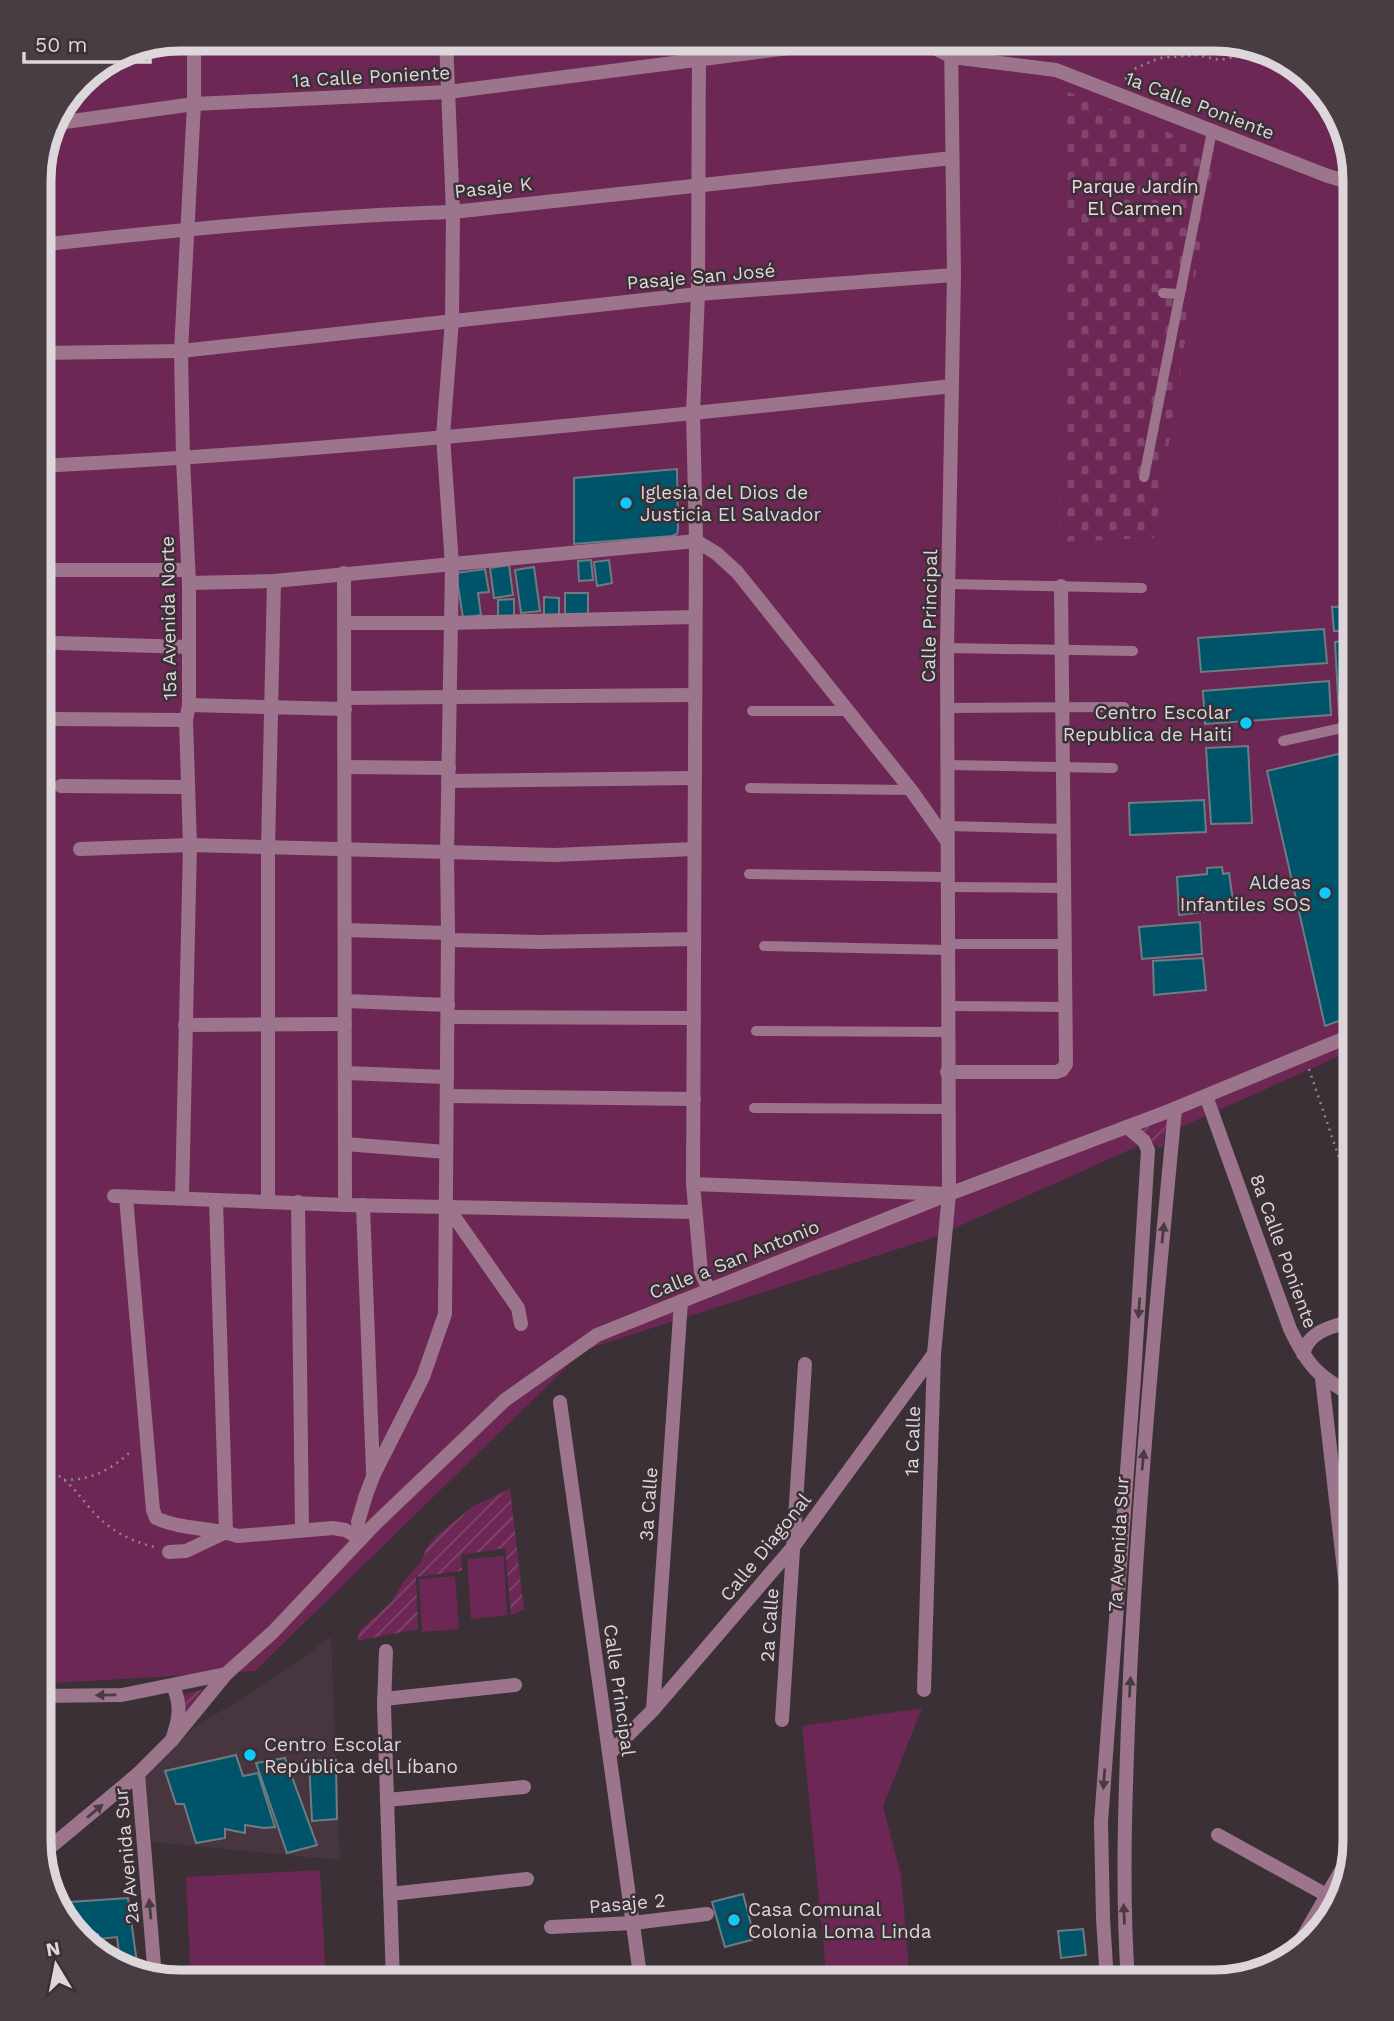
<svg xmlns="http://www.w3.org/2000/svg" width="1394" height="2021" viewBox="0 0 1394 2021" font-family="'Work Sans',sans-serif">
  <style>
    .built { fill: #473640 }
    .green { fill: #6c2754 }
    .cemetery { fill: url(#cemetery-stones) }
    .garden { fill: url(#garden-furrows) }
    .building { fill: #00546a; stroke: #6e7c82; stroke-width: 2 }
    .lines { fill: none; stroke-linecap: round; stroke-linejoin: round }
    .path { stroke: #8f868b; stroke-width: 2.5; stroke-dasharray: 2 5; stroke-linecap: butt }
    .service { stroke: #9c748b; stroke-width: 10 }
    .minor { stroke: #9c748b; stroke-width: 14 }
    .tertiary { stroke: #9c748b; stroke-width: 14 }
    .oneway { fill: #4a3a43 }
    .poi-dot { fill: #0dcafa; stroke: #3b3036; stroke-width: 2.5 }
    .labels { text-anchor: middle; stroke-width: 5; stroke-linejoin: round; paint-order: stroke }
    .street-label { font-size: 19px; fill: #ddd6da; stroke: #3b3036 }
    .park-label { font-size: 19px; fill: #f1d8e6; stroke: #3b3036 }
    .poi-label { font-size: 19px; fill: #ddd6da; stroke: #3b3036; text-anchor: start }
    .rim { fill: none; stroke: #ddd6da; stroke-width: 9 }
  </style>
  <defs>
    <pattern id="cemetery-stones" width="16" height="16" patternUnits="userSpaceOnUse" patternTransform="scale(1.75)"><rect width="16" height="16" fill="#6c2754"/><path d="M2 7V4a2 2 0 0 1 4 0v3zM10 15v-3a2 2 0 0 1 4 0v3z" fill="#81466c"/></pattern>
    <pattern id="garden-furrows" width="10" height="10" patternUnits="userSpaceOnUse" patternTransform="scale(1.75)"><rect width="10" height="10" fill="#6c2754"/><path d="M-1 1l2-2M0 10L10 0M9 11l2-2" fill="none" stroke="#81466c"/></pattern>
  </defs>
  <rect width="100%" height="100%" fill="#3b3036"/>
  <!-- built -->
  <polygon class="built" points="331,1637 340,1860 152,1842 145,1774 195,1727 264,1685"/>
  <!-- green -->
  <g class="green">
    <polygon points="180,39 1223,39 1285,58 1337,110 1355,180 1355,1049 935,1237 584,1350 255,1671 39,1684 39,171 49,125 80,80 126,49"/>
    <polygon points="504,1556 507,1615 471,1619 467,1559"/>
    <polygon points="455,1576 459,1629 422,1632 419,1579"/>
    <polygon points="922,1708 883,1806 901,1875 910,1982 827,1982 802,1726"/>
    <polygon points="320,1870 326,1982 191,1982 186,1877"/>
  </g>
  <!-- cemetery -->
  <polygon class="cemetery" points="1063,90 1215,151 1154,538 1060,542"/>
  <!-- garden -->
  <g class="garden">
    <polygon points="1167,1119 1163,1146 1159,1148 1138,1130"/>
    <polygon points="510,1489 524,1610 511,1615 505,1548 461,1555 462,1571 416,1577 418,1629 357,1641 360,1631 392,1601 405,1580 421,1562 426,1549 435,1537 475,1505"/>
    <polygon points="213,1687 184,1715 180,1695"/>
  </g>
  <!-- building -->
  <g class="building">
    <polygon points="677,469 678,529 677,534 672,536 574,544 574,478"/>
    <polygon points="591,560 593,580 579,581 578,561"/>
    <polygon points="609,560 612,583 597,586 594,562"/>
    <polygon points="509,565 513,595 494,598 490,568"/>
    <polygon points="534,567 540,611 521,613 515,570"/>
    <polygon points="485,569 489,592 478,593 481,615 463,618 456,573"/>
    <rect x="565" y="593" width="23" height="23"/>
    <polygon points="544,597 559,598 559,616 544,615"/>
    <polygon points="514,599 514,617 498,617 498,600"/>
    <polygon points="1355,606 1355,715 1339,715 1335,642 1354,640 1353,631 1334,631 1332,607"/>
    <polygon points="1324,629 1327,663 1201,672 1198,638"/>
    <polygon points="1329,681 1331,715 1205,724 1203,691"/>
    <polygon points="1248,746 1252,823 1211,824 1206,748"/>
    <polygon points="1355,750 1355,1015 1325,1026 1267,771"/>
    <polygon points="1204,800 1206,832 1130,835 1129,803"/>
    <polygon points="1222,867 1223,874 1229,873 1234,908 1179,915 1177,877 1207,874 1207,868"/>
    <polygon points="1200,922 1202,954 1142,959 1139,927"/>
    <polygon points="1203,958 1206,990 1154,995 1153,961"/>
    <polygon points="236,1755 243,1776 258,1773 275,1827 264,1828 245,1825 245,1833 225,1829 225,1838 196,1843 184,1804 176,1804 165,1771"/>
    <polygon points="285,1758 317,1845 287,1853 256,1763"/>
    <polygon points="336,1760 337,1819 312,1821 309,1761"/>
    <polygon points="743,1894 755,1939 725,1947 712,1902"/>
    <polygon points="128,1898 138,1970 138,1971 116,1964 120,1963 117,1937 99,1939 98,1934 80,1936 57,1911 55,1903"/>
    <polygon points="1083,1929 1086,1955 1061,1958 1058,1931"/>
  </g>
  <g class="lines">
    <!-- path -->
    <g class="path">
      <polyline points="1125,79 1136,68 1159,58 1197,55 1220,60 1263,51"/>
      <polyline points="1309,1069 1355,1205"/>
      <path d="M39,1469c27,2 41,30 58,47 16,16 36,26 58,31"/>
      <path d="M64,1480c28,0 49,-11 68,-30"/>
    </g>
    <!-- service -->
    <g class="service">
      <polyline points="1163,293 1180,294"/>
      <polyline points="1144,477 1212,131"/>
      <polyline points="950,584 1142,588"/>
      <polyline points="947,648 1133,651"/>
      <polyline points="947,708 1124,707"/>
      <polyline points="752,711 848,711"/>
      <polyline points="1283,741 1355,725"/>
      <polyline points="947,765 1113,768"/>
      <polyline points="750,788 911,790"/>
      <polyline points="947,826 1064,829"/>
      <polyline points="749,874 947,877"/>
      <polyline points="947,887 1064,888"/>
      <polyline points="947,944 1065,944"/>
      <polyline points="764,946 948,950"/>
      <polyline points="947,1006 1065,1007"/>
      <polyline points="756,1031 948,1032"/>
      <polyline points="754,1108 948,1109"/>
    </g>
    <!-- minor -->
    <g class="minor">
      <polyline points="699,39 698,294 693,413 696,541 693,1184 701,1272 709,1290"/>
      <polyline points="908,39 925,43 952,57 1056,70 1328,176 1355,184"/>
      <polyline points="51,124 194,104 448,92 859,39"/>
      <path d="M39,245c138,-15 276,-29 414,-33l499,-54"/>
      <polyline points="39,353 181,351 698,294 954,275"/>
      <path d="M39,466c305,-15 610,-48 913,-80"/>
      <polyline points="54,570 188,570"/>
      <polyline points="344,573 345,1205"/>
      <polyline points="189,583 274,581 696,541 716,553 737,572 911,790 947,841"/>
      <polyline points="345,623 450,623 695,617"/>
      <polyline points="58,643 188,647"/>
      <polyline points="345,698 695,695"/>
      <polyline points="189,705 345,709"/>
      <polyline points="54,719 186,720"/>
      <polyline points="345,767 449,768"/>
      <polyline points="448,781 694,778"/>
      <polyline points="61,786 186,787"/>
      <polyline points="80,849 190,845 554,855 694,849"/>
      <polyline points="345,930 448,933"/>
      <polyline points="448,940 539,942 694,939"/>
      <polyline points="346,1001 448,1005"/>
      <polyline points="448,1017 694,1018"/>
      <polyline points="185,1025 345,1024"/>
      <polyline points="947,1072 1056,1072 1062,1070 1066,1064 1061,586"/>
      <polyline points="346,1073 447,1077"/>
      <polyline points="447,1096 694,1099"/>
      <path d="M1206,1096l84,233c19,39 28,47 65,68"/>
      <polyline points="345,1144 446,1152"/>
      <polyline points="693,1184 949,1194"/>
      <polyline points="114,1196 345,1205 695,1212"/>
      <path d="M126,1197l27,313 3,8c26,12 55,9 82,18l95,-8 12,2 16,9"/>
      <polyline points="182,1197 190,845 186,720 189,705 189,583 183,459 181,351 194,104 194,39"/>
      <polyline points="216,1200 226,1532"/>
      <polyline points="268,1201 268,848 274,581"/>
      <polyline points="298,1202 302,1529"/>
      <polyline points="363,1205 373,1472"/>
      <polyline points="446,1205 518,1308 521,1324"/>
      <path d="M1303,1354c6,-24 31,-28 52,-34"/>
      <polyline points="1322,1378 1355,1666"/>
      <polyline points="560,1402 641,1982"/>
      <polyline points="361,1539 358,1522 366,1495 374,1474 423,1377 445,1314 448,933 447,853 452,565 443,436 452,320 453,212 446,39"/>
      <polyline points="169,1552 186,1551 224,1533"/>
      <polyline points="386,1651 384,1706 393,1982"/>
      <polyline points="924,1690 934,1354 949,1194 947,648 954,275 951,39"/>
      <polyline points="384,1699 515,1685"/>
      <polyline points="653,1710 681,1301"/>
      <polyline points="782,1720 805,1364"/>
      <polyline points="610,1753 653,1710 793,1547 934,1354"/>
      <polyline points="138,1774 155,1977"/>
      <polyline points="387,1800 524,1787"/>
      <polyline points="1218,1835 1339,1902"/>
      <polyline points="42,1854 138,1774 172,1740 226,1674"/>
      <polyline points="390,1894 527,1879"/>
      <polyline points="551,1927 633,1923 707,1914"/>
      <polyline points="1292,1956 1353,1850"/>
      <polyline points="1107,1982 1103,1918 1101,1822 1134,1377 1148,1150 1144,1141 1127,1127"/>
      <path d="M1128,1982c-7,-102 -2,-204 2,-307 9,-190 27,-378 45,-566"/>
    </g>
    <!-- tertiary -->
    <g class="tertiary">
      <polyline points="39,1696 122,1695 226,1674 273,1632 375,1524 505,1400 597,1335 949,1194 1169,1111 1355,1034"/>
      <path d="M172,1740c7,-20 10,-34 1,-54"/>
    </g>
  </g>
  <!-- one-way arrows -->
  <defs><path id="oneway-solid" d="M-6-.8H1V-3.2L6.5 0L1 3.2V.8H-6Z" transform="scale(1.75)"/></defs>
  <g class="oneway">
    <use href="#oneway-solid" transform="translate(1163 1233) rotate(-84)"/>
    <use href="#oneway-solid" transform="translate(1139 1308) rotate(94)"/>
    <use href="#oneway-solid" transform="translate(1143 1460) rotate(-85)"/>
    <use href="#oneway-solid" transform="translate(1130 1687) rotate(-87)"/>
    <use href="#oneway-solid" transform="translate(106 1695) rotate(179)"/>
    <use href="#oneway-solid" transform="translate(1104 1779) rotate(94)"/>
    <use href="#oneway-solid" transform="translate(95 1811) rotate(-40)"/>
    <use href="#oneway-solid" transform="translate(150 1909) rotate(-95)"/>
    <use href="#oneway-solid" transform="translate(1124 1914) rotate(-93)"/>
  </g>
  <!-- markers -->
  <g class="poi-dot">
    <circle cx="626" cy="503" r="7"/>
    <circle cx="1246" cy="723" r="7"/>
    <circle cx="1325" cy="893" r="7"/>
    <circle cx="250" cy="1755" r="7"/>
    <circle cx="734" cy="1920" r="7"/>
  </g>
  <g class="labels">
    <!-- street labels -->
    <g class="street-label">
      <text transform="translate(371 76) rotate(-3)" y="7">1a Calle Poniente</text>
      <text transform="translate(1200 105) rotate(21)" y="7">1a Calle Poniente</text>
      <text transform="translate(493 187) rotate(-6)" y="7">Pasaje K</text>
      <text transform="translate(701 276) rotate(-5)" y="7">Pasaje San José</text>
      <text transform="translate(929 616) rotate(-89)" y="7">Calle Principal</text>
      <text transform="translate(168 618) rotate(-91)" y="7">15a Avenida Norte</text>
      <text transform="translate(1284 1251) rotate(70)" y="7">8a Calle Poniente</text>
      <text transform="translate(734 1259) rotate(-22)" y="7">Calle a San Antonio</text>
      <text transform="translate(912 1441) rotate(-88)" y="7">1a Calle</text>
      <text transform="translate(648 1504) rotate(-86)" y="7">3a Calle</text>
      <text transform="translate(1118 1544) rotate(-87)" y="7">7a Avenida Sur</text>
      <text transform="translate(765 1547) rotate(-51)" y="7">Calle Diagonal</text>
      <text transform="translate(769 1625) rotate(-86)" y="7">2a Calle</text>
      <text transform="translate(620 1690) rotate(82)" y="7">Calle Principal</text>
      <text transform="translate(126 1856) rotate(-95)" y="7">2a Avenida Sur</text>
      <text transform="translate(627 1903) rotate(-5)" y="7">Pasaje 2</text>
    </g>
    <!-- park labels -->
    <g class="park-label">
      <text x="1135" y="193">Parque Jardín<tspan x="1135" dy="22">El Carmen</tspan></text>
    </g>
    <!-- poi labels -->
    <g class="poi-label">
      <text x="640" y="499">Iglesia del Dios de<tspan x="640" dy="22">Justicia El Salvador</tspan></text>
      <text x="1232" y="719" text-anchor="end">Centro Escolar<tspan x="1232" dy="22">Republica de Haiti</tspan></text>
      <text x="1311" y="889" text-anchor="end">Aldeas<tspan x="1311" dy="22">Infantiles SOS</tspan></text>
      <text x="264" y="1751">Centro Escolar<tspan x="264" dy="22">República del Líbano</tspan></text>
      <text x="748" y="1916">Casa Comunal<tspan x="748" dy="22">Colonia Loma Linda</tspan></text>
    </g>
  </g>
  <!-- crop -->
  <path d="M0 0H1394V2021H0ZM180 51H1214A129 129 0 0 1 1343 180V1841A129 129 0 0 1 1214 1970H180A129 129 0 0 1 51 1841V180A129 129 0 0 1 180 51Z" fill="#483d43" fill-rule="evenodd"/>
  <path class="rim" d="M180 51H1214A129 129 0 0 1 1343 180V1841A129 129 0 0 1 1214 1970H180A129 129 0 0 1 51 1841V180A129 129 0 0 1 180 51Z"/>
  <!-- north arrow -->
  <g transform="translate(56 1965) rotate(350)" stroke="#3b3036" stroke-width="5" paint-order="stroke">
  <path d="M0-5L12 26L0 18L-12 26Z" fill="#ddd6da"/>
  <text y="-10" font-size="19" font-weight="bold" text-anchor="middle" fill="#ddd6da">N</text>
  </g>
  <!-- scale -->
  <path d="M24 52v10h126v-10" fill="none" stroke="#ddd6da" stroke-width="3.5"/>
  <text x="35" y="52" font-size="21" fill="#ddd6da" stroke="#3b3036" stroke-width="5" paint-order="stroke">50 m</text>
</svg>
